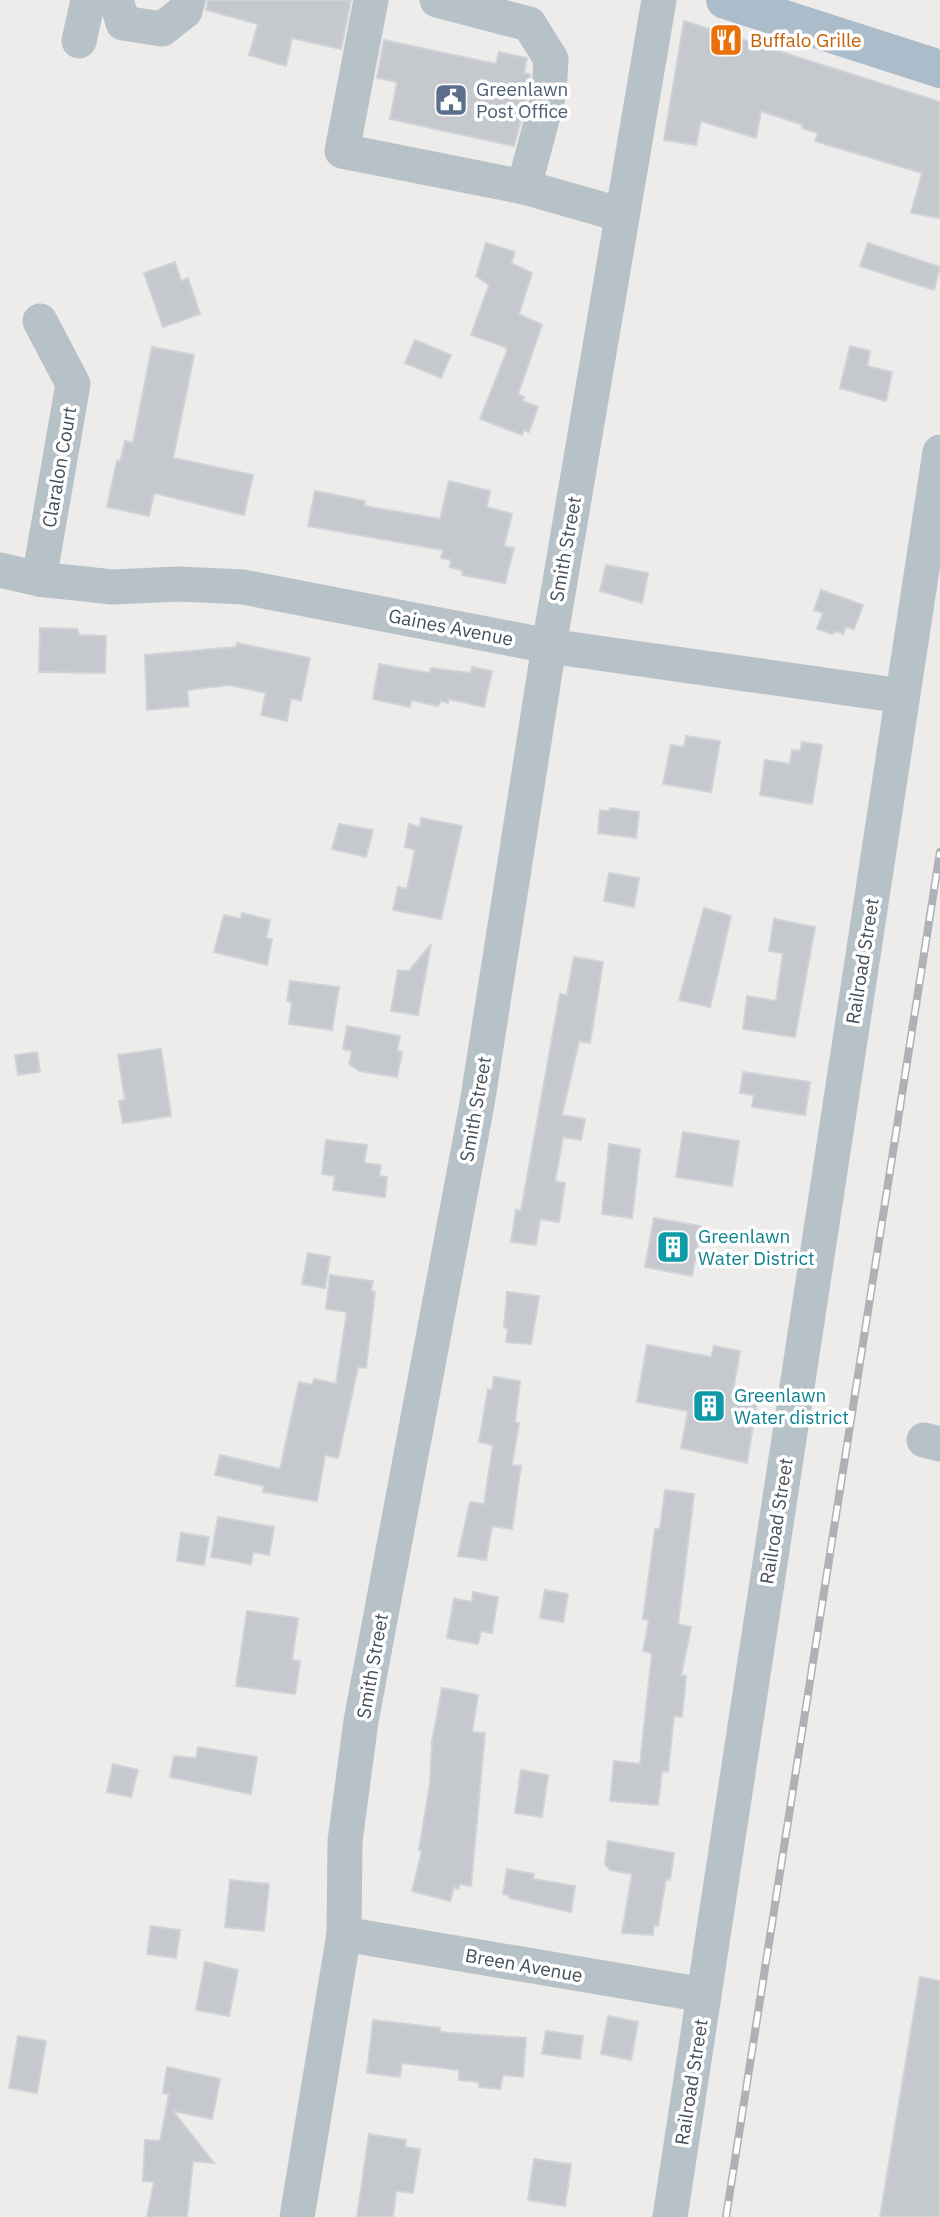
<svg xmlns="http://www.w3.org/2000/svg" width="940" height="2217" viewBox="0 0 940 2217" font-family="'IBM Plex Sans',sans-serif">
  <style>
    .building { fill: #c5c9ce; stroke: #cfd2d7; stroke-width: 2 }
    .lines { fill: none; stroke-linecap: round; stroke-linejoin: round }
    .minor { stroke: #b7c1c8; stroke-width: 35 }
    .major { stroke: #abbdca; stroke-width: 38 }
    .rail-casing { stroke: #aeb1b6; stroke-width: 8 }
    .rail { stroke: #fff; stroke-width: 5; stroke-dasharray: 16; stroke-linecap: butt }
    .labels { text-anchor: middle; stroke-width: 7; stroke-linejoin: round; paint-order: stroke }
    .food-label { font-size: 19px; fill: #c56008; stroke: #fff; text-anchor: start }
    .service-label { font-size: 19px; fill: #4e5e75; stroke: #fff; text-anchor: start }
    .street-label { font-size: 19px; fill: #455058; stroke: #fff }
    .culture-label { font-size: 19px; fill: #0d838f; stroke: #fff; text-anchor: start }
  </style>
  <rect width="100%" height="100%" fill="#eeebeb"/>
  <!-- building -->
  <g class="building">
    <polygon points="208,0 351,0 341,49 292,38 286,66 249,55 258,24 206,10"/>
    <polygon points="684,21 940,102 940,218 911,213 922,173 815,141 818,133 802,128 803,125 761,111 756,138 701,121 696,145 664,140"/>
    <polygon points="384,40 496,64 499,52 527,58 524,73 530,74 529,90 514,146 390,119 397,82 377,78"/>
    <polygon points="486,243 515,252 511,263 532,273 519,314 542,325 518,394 524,397 523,401 538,407 529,432 524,430 522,435 480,419 507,351 506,347 471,335 489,285 476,276"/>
    <polygon points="868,243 940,267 934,290 860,266"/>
    <polygon points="175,262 181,281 188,278 200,314 163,327 144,273"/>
    <polygon points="415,340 451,355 441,378 405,363"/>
    <polygon points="850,346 870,351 867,366 892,372 886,401 840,388"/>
    <polygon points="152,347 194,355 173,458 253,475 244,515 154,493 149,516 107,507 117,461 120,462 125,441 133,443"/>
    <polygon points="449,481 490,491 487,507 512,514 504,546 514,548 505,583 462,575 463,571 450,567 451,560 441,558 443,550 308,526 315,491 365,501 364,506 440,519"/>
    <polygon points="606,565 648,573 642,603 600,591"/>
    <polygon points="821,590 863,605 854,629 846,627 843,634 836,631 832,634 817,629 823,613 814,610"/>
    <polygon points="40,628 77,629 79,635 106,636 105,673 39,672"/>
    <polygon points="237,643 310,658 301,701 291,698 287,721 261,715 266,693 229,685 187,690 189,706 147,710 145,655 236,647"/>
    <polygon points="379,664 429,673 431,668 471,673 472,667 492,671 484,707 449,699 448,703 441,701 438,706 411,700 410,707 373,699"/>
    <polygon points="686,736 720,741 711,792 663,784 671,745 684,747"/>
    <polygon points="802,742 822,745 812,804 760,795 765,760 790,764 792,750 800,751"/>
    <polygon points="610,808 639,812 636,838 598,833 600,810 609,811"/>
    <polygon points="421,818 462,826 441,919 393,910 398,887 407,889 415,850 405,847 409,824 420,827"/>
    <polygon points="339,824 373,830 366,857 332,849"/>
    <polygon points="609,873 639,878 634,907 604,901"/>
    <polygon points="704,908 731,916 710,1007 679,1000"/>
    <polygon points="242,913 270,920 266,938 272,939 267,965 214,952 224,915 241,919"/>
    <polygon points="774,919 815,927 795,1037 743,1029 747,996 776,1001 783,953 769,951"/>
    <polygon points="431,944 418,1015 391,1011 398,970 409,971"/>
    <polygon points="574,957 603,962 590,1043 579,1041 562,1115 585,1119 581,1140 563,1137 555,1181 565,1183 559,1222 540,1219 536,1245 511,1242 516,1210 521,1211 560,994 567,995"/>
    <polygon points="290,981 339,987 332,1030 289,1024 292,1002 287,1001"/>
    <polygon points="347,1026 400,1036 397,1051 402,1052 397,1077 360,1071 349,1064 352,1051 343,1049"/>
    <polygon points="161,1049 171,1116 123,1123 119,1101 125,1100 118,1055"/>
    <polygon points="37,1052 40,1072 18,1075 15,1055"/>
    <polygon points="743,1072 810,1082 805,1115 752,1107 754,1095 740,1093"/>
    <polygon points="683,1132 739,1141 732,1186 676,1177"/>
    <polygon points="326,1140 367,1145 364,1163 381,1165 379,1176 387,1177 385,1197 333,1190 335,1176 322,1174"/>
    <polygon points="609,1144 640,1149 632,1218 602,1214"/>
    <polygon points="654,1218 701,1226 692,1276 645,1267"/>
    <polygon points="308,1253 330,1257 325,1288 302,1284"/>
    <polygon points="330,1275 373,1281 371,1291 375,1292 366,1368 358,1367 338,1458 325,1455 317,1501 263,1492 264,1486 215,1475 220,1455 280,1469 299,1382 312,1385 314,1379 336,1384 347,1312 326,1309"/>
    <polygon points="507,1292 539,1296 531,1344 506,1342 508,1329 504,1327"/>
    <polygon points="647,1345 711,1357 714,1346 740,1351 732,1397 757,1401 747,1463 681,1448 688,1411 637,1402"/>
    <polygon points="494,1377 520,1381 515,1422 519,1423 512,1465 521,1466 512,1529 492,1526 486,1560 458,1556 470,1502 484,1504 493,1445 479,1442 488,1389 492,1390"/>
    <polygon points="665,1490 694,1494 678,1624 691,1627 681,1676 686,1676 682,1717 674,1716 668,1772 662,1771 658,1805 610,1801 614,1761 640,1764 652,1653 643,1651 649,1620 643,1619 655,1529 660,1529"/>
    <polygon points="218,1517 274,1527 269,1555 253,1552 251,1564 211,1557"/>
    <polygon points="181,1533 209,1537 204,1565 177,1561"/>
    <polygon points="545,1590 568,1594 563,1622 540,1618"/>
    <polygon points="473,1592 498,1597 492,1633 481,1631 478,1644 447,1638 454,1599 472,1602"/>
    <polygon points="247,1611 298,1618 292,1660 300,1661 295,1694 236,1686"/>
    <polygon points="442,1688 478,1695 472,1732 485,1733 471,1886 460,1884 458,1889 454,1887 450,1901 412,1891 422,1851 419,1850 430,1783 432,1742"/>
    <polygon points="198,1747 257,1757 251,1794 170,1777 174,1756 196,1758"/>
    <polygon points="113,1764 138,1770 131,1797 107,1792"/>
    <polygon points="521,1770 548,1775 542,1817 515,1813"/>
    <polygon points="608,1841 674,1853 670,1880 666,1879 658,1926 654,1925 653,1935 622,1933 632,1874 610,1870 605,1864"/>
    <polygon points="507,1869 534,1874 533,1879 575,1886 571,1912 509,1898 509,1895 503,1894"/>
    <polygon points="230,1880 269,1884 264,1931 225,1927"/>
    <polygon points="151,1926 180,1930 176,1958 147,1954"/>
    <polygon points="205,1962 238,1970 229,2016 196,2010"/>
    <polygon points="920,1977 940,1981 940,2217 880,2217"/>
    <polygon points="608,2016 638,2022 631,2060 601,2054"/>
    <polygon points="373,2020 440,2028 440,2032 526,2038 523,2077 503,2075 500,2089 479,2087 479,2082 459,2080 459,2070 402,2063 400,2077 367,2073"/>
    <polygon points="546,2031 583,2036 580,2059 542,2054"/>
    <polygon points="18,2036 46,2041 37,2093 9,2088"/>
    <polygon points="167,2067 220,2079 212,2119 173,2111 214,2163 193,2161 187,2217 147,2217 154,2182 143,2181 145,2140 160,2141 169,2094 163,2093"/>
    <polygon points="369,2134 406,2140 405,2147 420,2149 413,2193 396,2191 393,2217 357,2217"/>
    <polygon points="534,2159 571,2164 565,2206 528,2200"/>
  </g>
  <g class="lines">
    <!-- minor -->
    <g class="minor">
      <polyline points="116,0 123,23 162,29 185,11 188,0"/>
      <polyline points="371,0 342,151 524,187"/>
      <polyline points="437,0 529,24 551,59 549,93 524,187 622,215"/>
      <polyline points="79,41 88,0"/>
      <polyline points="0,570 39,579 112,587 179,584 243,587 549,646 902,696"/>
      <polyline points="39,579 73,384 40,321"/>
      <polyline points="924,1440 940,1444"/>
      <polyline points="344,1934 704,1995"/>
      <polyline points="297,2217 344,1934 345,1841 361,1721 477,1104 549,646 659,0"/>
      <polyline points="670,2217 940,452"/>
    </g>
    <!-- major -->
    <polyline class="major" points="725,0 940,69"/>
    <defs>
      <polyline id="rail" points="726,2217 940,852"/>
    </defs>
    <!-- rail casing -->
    <use href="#rail" class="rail-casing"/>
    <!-- rail -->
    <use href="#rail" class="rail"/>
  </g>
  <!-- icons -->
  <defs>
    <symbol id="restaurant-square" viewBox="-11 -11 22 22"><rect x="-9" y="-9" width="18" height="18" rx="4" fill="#e8710a" stroke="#fff"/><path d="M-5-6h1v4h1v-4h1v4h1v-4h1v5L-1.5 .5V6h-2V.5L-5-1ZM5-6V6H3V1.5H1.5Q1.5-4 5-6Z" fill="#fff"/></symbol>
    <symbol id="civic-square" viewBox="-11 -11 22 22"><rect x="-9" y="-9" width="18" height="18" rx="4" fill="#5c6f8a" stroke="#fff"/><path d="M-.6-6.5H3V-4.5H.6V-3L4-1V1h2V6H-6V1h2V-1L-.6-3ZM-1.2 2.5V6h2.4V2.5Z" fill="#fff"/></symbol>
    <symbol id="building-square" viewBox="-11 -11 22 22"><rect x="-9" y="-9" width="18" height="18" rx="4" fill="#0f9aa8" stroke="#fff"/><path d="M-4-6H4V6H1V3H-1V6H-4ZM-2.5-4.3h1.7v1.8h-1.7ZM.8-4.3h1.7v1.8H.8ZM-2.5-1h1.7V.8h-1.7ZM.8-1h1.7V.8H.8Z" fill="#fff"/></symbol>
  </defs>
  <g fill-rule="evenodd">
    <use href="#restaurant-square" x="707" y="21" width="38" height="38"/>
    <use href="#civic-square" x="432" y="81" width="38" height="38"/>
    <use href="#building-square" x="654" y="1228" width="38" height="38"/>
    <use href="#building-square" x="690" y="1387" width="38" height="38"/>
  </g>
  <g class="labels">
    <!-- food labels -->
    <g class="food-label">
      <text x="750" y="47">Buffalo Grille</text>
    </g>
    <!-- service labels -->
    <g class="service-label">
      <text x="476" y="96">Greenlawn<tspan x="476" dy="22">Post Office</tspan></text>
    </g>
    <!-- street labels -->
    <g class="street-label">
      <text transform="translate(59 467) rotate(-80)" y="7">Claralon Court</text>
      <text transform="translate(565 549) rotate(-80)" y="7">Smith Street</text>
      <text transform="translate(451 627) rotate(11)" y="7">Gaines Avenue</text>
      <text transform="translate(862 961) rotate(-81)" y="7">Railroad Street</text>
      <text transform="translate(475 1109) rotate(-80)" y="7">Smith Street</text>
      <text transform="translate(776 1521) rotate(-81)" y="7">Railroad Street</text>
      <text transform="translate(372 1666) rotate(-80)" y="7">Smith Street</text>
      <text transform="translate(524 1965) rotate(10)" y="7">Breen Avenue</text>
      <text transform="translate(691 2082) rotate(-81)" y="7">Railroad Street</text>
    </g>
    <!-- culture labels -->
    <g class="culture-label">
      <text x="698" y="1243">Greenlawn<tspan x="698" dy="22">Water District</tspan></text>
      <text x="734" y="1402">Greenlawn<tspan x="734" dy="22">Water district</tspan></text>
    </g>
  </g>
</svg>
